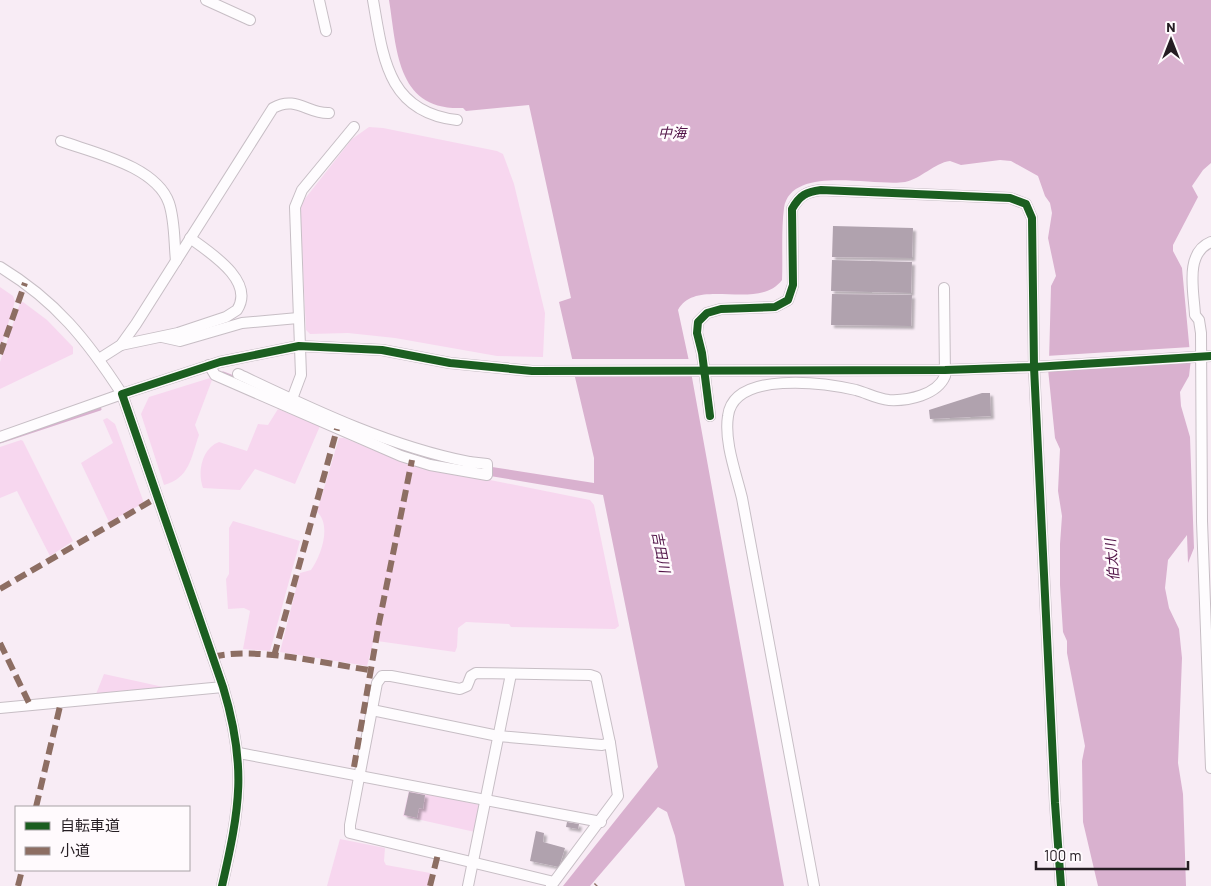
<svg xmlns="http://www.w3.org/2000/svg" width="1211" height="886" viewBox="0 0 1211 886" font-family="Barlow,'Noto Sans JP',sans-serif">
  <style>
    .green { fill: #f7d7ef }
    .water { fill: #d9b1cf }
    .pier { fill: #f8ecf5 }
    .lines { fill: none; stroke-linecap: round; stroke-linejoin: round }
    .stream { stroke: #d9b1cf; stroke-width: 3 }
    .building { fill: #b0a2ae; filter: url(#shadow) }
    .minor-casing { stroke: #c7bec5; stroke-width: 12 }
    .minor { stroke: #fefcfe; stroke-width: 10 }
    .quiet { stroke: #8d6e63; stroke-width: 6; stroke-dasharray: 12 6; stroke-linecap: butt }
    .cycleway-casing { stroke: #fffafd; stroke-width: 11 }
    .cycleway { stroke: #1b5e20; stroke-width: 8 }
    .labels { text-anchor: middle; stroke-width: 5; stroke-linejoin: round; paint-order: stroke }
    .water-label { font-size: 14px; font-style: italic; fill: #511347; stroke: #fffafd }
  </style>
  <defs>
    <filter id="shadow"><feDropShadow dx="3" dy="3" stdDeviation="1" flood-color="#0004"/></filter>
  </defs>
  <rect width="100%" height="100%" fill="#f8ecf5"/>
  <!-- green -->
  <g class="green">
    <polygon points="369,127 383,128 497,151 503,154 514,184 545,313 543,357 497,356 395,338 348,333 310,334 306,330 300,205 352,139"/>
    <polygon points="0,287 13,296 15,301 3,341 0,344"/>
    <polygon points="23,302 47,320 73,347 73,354 0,389 0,362 20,303"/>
    <path d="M210,378l2,2 -17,45 4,10c-8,22 -9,43 -35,50l-23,-71 8,-17z"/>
    <path d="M278,409l42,17 -25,58 -40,-15 -15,21 -37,-2c-6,-16 -1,-40 16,-46l28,9 11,-27 10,1z"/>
    <polygon points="107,418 115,424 144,503 109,522 81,463 113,443 103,420"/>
    <path d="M339,438h5l61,25 185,37 4,5 25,121 -4,3 -104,-2 -2,-3 -43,-2 -8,6 -1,19 -2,5 -78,-11 -4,2 -6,23 -87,-14 20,-79 11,-3c10,-14 21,-45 6,-58z"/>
    <polygon points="21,440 23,441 73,541 50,556 17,491 0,498 0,447"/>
    <polygon points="233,521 300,541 270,651 243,649 250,611 244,608 228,609 226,579 229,574 229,528"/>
    <polygon points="104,674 168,688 96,694"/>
    <polygon points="409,790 480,805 475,832 403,816"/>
    <polygon points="340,839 385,848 384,861 386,865 430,873 429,886 327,886"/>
  </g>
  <!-- water -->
  <g class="water">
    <path d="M389,0h822v163l-8,7 -11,16 6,11 -25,48v6l9,17 8,86 -141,8 2,-76 5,-10 -8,-38 4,-25 -2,-10 -5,-7 -7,-20 -27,-15 -11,-1 -39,5 -11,-4c-16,2 -29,18 -45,21 -30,5 -114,-18 -121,26 -3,23 -1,49 -2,72 -24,32 -86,-4 -104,30l12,56 -116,1 -15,-65 12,-4 -42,-193 -63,6 -3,-3c-67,3 -66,-59 -74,-108z"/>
    <polygon points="1191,359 1189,376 1180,392 1181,406 1190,437 1194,548 1188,563 1187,535 1168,560 1165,588 1169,608 1179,629 1182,658 1178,763 1183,794 1186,886 1098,886 1083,822 1082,761 1085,746 1067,653 1067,641 1063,632 1060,585 1060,544 1062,516 1058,491 1060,449 1055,438 1048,369"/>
    <polygon points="691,372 784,886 685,886 675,836 667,812 658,807 590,886 563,886 658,767 603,495 490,476 492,467 594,483 594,458 574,373"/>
  </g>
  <!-- pier -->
  <g class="pier">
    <polygon points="1191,347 1192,354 1046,363 1046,356"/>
    <polygon points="570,359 691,359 692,366 572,368"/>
  </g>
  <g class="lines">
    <!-- stream -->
    <g class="stream">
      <polyline points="223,373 236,378"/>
      <polyline points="0,442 100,409"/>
      <polyline points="381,442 410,454"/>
      <polyline points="423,458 456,464"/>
    </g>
  </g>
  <!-- building -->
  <g class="building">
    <polygon points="833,226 913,228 912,258 832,257"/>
    <polygon points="832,260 912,262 911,293 831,291"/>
    <polygon points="832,294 912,295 911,326 831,325"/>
    <polygon points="982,393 990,393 991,416 930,419 929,410"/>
    <polygon points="409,792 425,795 423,809 419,808 417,818 404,815"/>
    <polygon points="567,822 579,824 578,829 566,827"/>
    <polygon points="536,831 544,833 543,842 565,848 559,867 530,861"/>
  </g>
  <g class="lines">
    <defs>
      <g id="minor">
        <polyline points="206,0 250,20"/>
        <polyline points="319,0 326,31"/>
        <path d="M373,0c10,57 14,112 84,120"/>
        <path d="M61,141c33,12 95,25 108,62 6,18 5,39 7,58"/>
        <path d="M1211,242c-27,11 -17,50 -16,73l4,5 2,13 1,188 9,247"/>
        <path d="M0,267c56,34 87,73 122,127l-122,43"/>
        <polyline points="162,337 180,341 242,323 298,318"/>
        <path d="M121,345l57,-12 48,-16 11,-7c19,-29 -28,-58 -47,-72"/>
        <path d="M99,359l22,-14 15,-21 137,-216c23,-13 35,6 56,5"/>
        <polyline points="209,365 215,375 401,456 430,465 487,475 487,464 469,462"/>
        <path d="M238,374c74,35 150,72 231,88l-1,6"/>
        <polyline points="292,399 301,375 295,207 302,190 354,127"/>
        <path d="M710,416l-8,-63 -5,-20 1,-11 9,-9 14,-4 54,-2 13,-7 5,-15 -1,-76c8,-14 14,-17 29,-19l189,8 16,6 6,14 2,149 21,436 6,83"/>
        <polyline points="0,708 223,687"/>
        <polyline points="372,710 498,736 602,745 610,743"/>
        <polyline points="239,753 601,822"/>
        <path d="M222,886c18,-79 25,-120 1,-199l-101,-293 98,-32 79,-16 83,4 68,13 82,8 413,-1 89,-3 177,-11"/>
        <polyline points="468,886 511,674"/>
        <polyline points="551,886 618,796 610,743 596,677 590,675 476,673 471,676 467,686 460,689 391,676 382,676 377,683 350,825 350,833 554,882"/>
        <path d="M814,886l-72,-388c-6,-25 -18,-56 -14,-82 6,-46 97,-33 128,-26 11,3 21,9 33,10 19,1 48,-5 56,-24l-1,-88"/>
      </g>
    </defs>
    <!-- minor casing -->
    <use href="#minor" class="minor-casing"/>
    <!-- minor -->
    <use href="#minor" class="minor"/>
    <!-- quiet -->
    <g class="quiet">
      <polyline points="0,354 25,283"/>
      <polyline points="0,589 158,497"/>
      <polyline points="0,643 30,705"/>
      <polyline points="274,656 337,429"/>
      <path d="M213,657c42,-11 113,7 157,13"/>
      <polyline points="354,767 379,623 412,460"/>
      <polyline points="36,807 61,702"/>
      <polyline points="18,886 22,870"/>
      <polyline points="430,886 438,854"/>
      <polyline points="596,886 597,885"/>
    </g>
    <defs>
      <g id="cycleway">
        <path d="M710,416l-8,-63 -5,-20 1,-11 9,-9 14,-4 54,-2 13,-7 5,-15 -1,-76c8,-14 14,-17 29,-19l189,8 16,6 6,14 2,149 21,436 6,83"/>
        <path d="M222,886c18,-79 25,-120 1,-199l-101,-293 98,-32 79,-16 83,4 68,13 82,8 413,-1 89,-3 177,-11"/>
      </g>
    </defs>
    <!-- cycleway casing -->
    <use href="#cycleway" class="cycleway-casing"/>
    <!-- cycleway -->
    <use href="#cycleway" class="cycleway"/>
  </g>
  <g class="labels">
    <!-- water labels -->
    <g class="water-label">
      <text x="672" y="138">中海</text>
      <text transform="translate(661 552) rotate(79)" y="5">吉田川</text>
      <text transform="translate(1112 560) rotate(-95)" y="5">伯太川</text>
    </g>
  </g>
  <!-- legend -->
  <rect x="15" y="806" width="175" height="65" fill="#fffafd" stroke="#a8a2a6"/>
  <rect x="25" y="822" width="25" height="8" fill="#1b5e20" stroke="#a8a2a6"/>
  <text x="60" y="831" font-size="15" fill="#251d23">自転車道</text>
  <rect x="25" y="847" width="25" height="8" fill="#8d6e63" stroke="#a8a2a6"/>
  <text x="60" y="856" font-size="15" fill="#251d23">小道</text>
  <!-- north arrow -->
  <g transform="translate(1171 40)" stroke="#fffafd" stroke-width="4" paint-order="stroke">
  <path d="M0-4L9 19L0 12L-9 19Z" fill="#251d23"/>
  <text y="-8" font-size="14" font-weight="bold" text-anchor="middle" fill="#251d23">N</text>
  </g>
  <!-- scale -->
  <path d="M1036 861v8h152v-8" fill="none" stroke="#251d23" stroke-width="2.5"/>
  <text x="1044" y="861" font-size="15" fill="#251d23" stroke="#fffafd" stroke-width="4" paint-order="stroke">100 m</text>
</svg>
